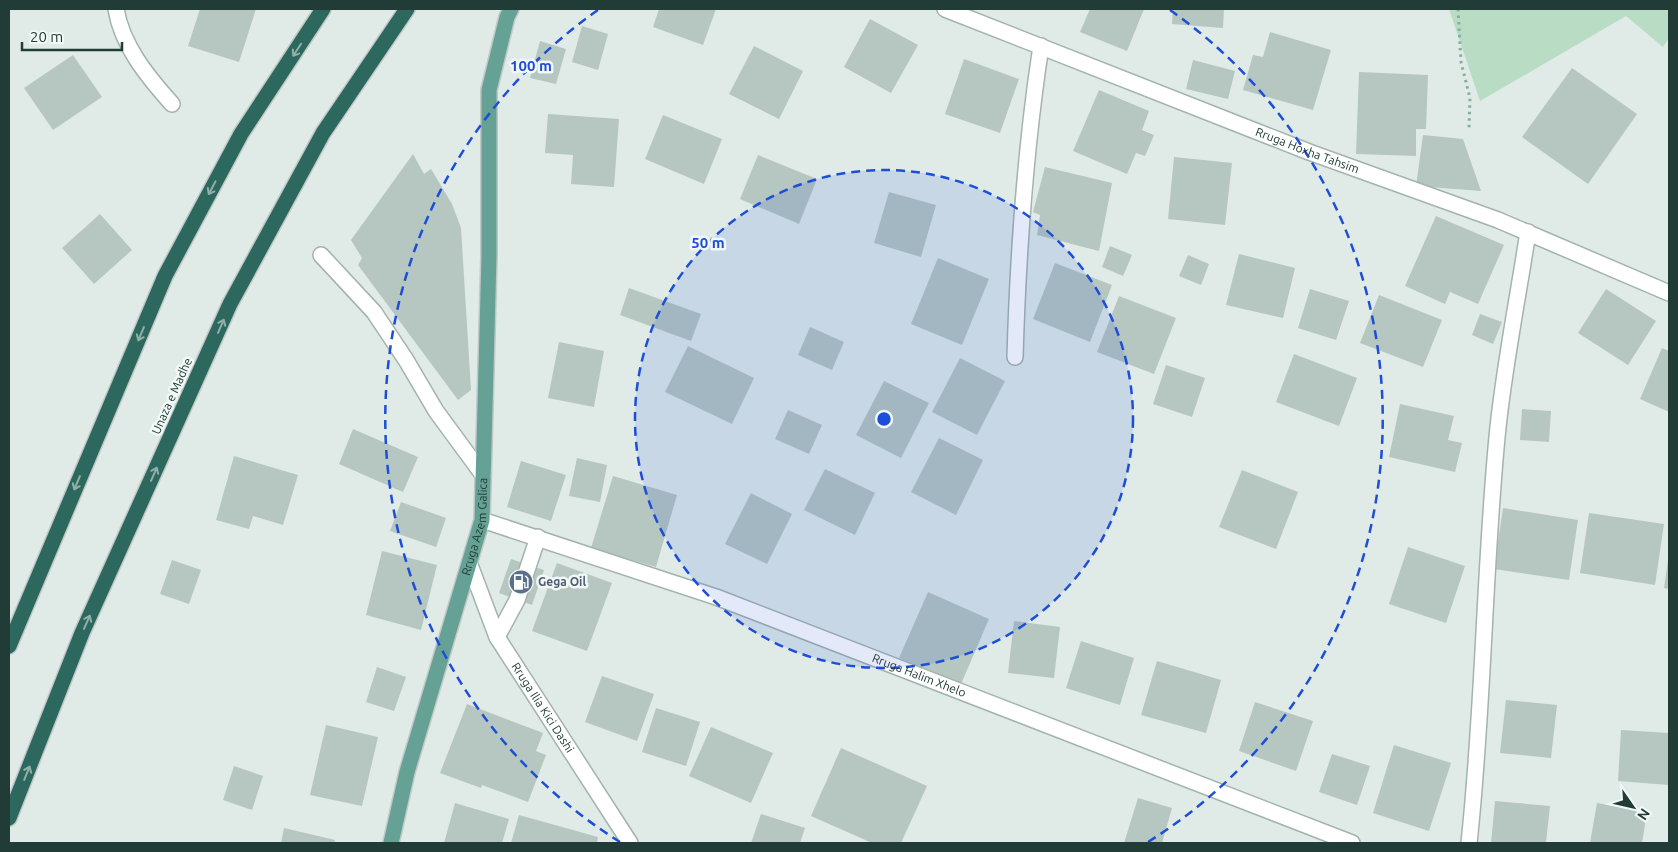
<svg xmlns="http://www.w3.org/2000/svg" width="1678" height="852" viewBox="0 0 1678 852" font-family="Ubuntu,sans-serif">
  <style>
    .green { fill: #b9dcc4 }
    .building { fill: #b6c6c0 }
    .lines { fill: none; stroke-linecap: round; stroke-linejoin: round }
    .minor-casing { stroke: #a3b3ae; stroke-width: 18 }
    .major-casing { stroke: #c1c8c7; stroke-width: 18 }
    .highway-casing { stroke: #c1c8c7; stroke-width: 18 }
    .path { stroke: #81afa2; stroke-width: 3; stroke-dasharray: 2.5 4; stroke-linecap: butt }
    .minor { stroke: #fff; stroke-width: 15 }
    .major { stroke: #65a194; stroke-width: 15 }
    .highway { stroke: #2d685e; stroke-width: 15 }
    .oneway { stroke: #8fb0aa }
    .ring { fill: none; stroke: #1d4ed8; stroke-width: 2.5; stroke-dasharray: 9 6 }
    .labels { text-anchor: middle; stroke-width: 5; stroke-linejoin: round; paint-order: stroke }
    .street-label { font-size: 12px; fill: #213c36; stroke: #f1f8f5 }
    .service-label { font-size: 12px; font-weight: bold; fill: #4e5e75; stroke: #f1f8f5; text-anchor: start }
    .centre { fill: #1d4ed8; stroke: #f1f8f5; stroke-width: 2.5 }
    .ring-label { font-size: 15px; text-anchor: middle; font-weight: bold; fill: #1d4ed8; stroke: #f1f8f5; stroke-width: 5; stroke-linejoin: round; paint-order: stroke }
  </style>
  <rect width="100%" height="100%" fill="#e0ebe7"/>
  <!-- green -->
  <polygon class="green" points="1449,9 1669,9 1669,38 1663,47 1626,16 1480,101"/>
  <!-- building -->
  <g class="building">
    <polygon points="200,9 256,9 239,62 188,46"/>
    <polygon points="659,9 716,9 703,45 653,27"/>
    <polygon points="1090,9 1144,9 1127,51 1080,32"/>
    <polygon points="1173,9 1224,9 1223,28 1172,24"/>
    <polygon points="870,19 918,45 891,93 844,67"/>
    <polygon points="582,26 608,34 598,70 572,62"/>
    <polygon points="1270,32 1331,50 1313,110 1243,90 1253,55 1263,57"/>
    <polygon points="540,41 566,49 556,84 530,78"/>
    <polygon points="754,46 803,71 779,119 729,94"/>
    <polygon points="73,55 102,97 53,130 24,88"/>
    <polygon points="964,59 1019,79 1000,133 945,114"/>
    <polygon points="1193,60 1235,71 1228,99 1186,89"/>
    <polygon points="1572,68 1637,114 1588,184 1522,137"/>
    <polygon points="1359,72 1428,75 1426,129 1416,129 1416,156 1356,154"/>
    <polygon points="1099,90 1149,111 1142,130 1154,135 1145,156 1136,153 1127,174 1073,151"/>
    <polygon points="548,114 619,119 614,187 571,184 573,155 545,153"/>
    <polygon points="663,115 722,139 704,184 645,159"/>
    <polygon points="1423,135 1463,139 1481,191 1416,186"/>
    <polygon points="413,154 424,174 431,169 452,204 461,228 471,390 458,400 358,265 362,258 351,240"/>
    <polygon points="758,155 817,179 799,224 740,199"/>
    <polygon points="1174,157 1232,163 1225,225 1168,219"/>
    <polygon points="1045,167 1112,183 1099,251 1037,235 1040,215 1033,212"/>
    <polygon points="889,192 936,205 921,257 874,243"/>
    <polygon points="100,214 132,250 94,284 62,248"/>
    <polygon points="1436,216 1504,245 1478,304 1450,292 1445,304 1405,286"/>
    <polygon points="1110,246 1132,255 1123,276 1102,267"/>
    <polygon points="1239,254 1295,268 1283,318 1226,305"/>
    <polygon points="1188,255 1209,264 1201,285 1179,276"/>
    <polygon points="938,258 989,279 962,345 911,324"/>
    <polygon points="1055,263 1112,285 1090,342 1033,319"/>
    <polygon points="629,288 701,314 691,341 620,315"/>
    <polygon points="1310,289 1349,301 1336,340 1298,328"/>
    <polygon points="1606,289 1656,321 1628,365 1578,333"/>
    <polygon points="1379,295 1442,320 1423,367 1360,343"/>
    <polygon points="1119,296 1176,318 1154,374 1097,352"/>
    <polygon points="1480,314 1502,322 1493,344 1472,335"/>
    <polygon points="810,327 844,342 832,370 798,355"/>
    <polygon points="559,342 604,351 594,407 548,398"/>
    <polygon points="688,346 754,378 732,424 665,392"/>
    <polygon points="1662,348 1669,351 1669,412 1640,399"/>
    <polygon points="1294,354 1357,378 1339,426 1276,402"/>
    <polygon points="960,358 1005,381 977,435 932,412"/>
    <polygon points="1166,365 1205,378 1192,417 1153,404"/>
    <polygon points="884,381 929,403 901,458 856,435"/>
    <polygon points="1400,404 1454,416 1448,440 1462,443 1455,472 1389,457"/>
    <polygon points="1522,409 1551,411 1549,442 1520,440"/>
    <polygon points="788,410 822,425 809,454 775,439"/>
    <polygon points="353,429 418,457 403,492 339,464"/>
    <polygon points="939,438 983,460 956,515 911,492"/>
    <polygon points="234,456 298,475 283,525 253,516 249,529 216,520"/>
    <polygon points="577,458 607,465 600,502 569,496"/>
    <polygon points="521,461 566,475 551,521 507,507"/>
    <polygon points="825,469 875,493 855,535 804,510"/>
    <polygon points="1242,470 1298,492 1276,549 1219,527"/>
    <polygon points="613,476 677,495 656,567 591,548"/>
    <polygon points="751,493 792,514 767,564 725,544"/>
    <polygon points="401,502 446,518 436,547 390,531"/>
    <polygon points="1503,508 1578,520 1569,580 1494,569"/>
    <polygon points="1589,513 1664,524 1655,585 1580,573"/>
    <polygon points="1408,547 1465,566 1446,623 1389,604"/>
    <polygon points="382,551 437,565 421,630 366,615"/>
    <polygon points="511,559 544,570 532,605 499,593"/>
    <polygon points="172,560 201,570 189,604 160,594"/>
    <polygon points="1668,560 1669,560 1669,589 1664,588"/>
    <polygon points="557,563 612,583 587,651 532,631"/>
    <polygon points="928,592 989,619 961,684 899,658"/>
    <polygon points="1014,621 1060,627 1054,678 1008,673"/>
    <polygon points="1081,641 1134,658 1120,705 1066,688"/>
    <polygon points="1157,661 1221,680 1206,733 1141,715"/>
    <polygon points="377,667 406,677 394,711 366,702"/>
    <polygon points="602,676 654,694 637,741 585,722"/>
    <polygon points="1506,700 1557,705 1551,758 1500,753"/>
    <polygon points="1255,702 1313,721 1296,771 1239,751"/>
    <polygon points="467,704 543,733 536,751 546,755 528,802 482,785 481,788 440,773"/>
    <polygon points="656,708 700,722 686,766 642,752"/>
    <polygon points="326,725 378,737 362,806 310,795"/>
    <polygon points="711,727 773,753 751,803 689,776"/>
    <polygon points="1621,730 1669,733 1669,785 1618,781"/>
    <polygon points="1394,745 1451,763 1429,831 1373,813"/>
    <polygon points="841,748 927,786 901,843 872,843 811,816"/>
    <polygon points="1332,754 1370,766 1357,805 1319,792"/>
    <polygon points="234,766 263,776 252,810 223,800"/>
    <polygon points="1138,798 1172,808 1162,843 1124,843"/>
    <polygon points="1495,801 1550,806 1546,843 1491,843"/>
    <polygon points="455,803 509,819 502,843 444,843"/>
    <polygon points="1597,803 1647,812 1642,843 1590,843"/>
    <polygon points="761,814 805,828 800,843 751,843"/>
    <polygon points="519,815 598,837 597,843 511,843"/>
    <polygon points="284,828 335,840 334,843 281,843"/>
  </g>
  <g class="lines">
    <defs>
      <g id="minor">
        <path d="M116,9c6,37 32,68 56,95"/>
        <path id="s1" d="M945,9l364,143 189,68 171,73"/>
        <polyline points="321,255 374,312 406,360 436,411 483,475"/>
        <path d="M1015,357c3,-104 10,-207 26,-311"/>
        <path id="s2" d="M482,520l234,77 636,246"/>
        <path id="s3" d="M470,565l27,72 133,206"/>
        <polyline points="497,637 517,600 538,537"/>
        <path d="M1469,843c15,-138 15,-278 29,-416 7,-65 20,-130 30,-195"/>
      </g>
      <g id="major">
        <path id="s4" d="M391,843l16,-71 75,-252 7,-264v-166l18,-73 4,-8"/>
      </g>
      <g id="highway">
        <polyline points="9,646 165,276 241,134 323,9"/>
        <polyline points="9,818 82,633 230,304 323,133 407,9"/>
      </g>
    </defs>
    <!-- minor casing -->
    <use href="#minor" class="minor-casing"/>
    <!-- major casing -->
    <use href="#major" class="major-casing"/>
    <!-- highway casing -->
    <use href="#highway" class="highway-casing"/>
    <!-- path -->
    <polyline class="path" points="1458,9 1461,62 1470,98 1469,128"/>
    <!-- minor -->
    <use href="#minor" class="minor"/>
    <!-- major -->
    <use href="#major" class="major"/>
    <!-- highway -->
    <use href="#highway" class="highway"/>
  </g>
  <!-- one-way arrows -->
  <defs><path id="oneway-shaft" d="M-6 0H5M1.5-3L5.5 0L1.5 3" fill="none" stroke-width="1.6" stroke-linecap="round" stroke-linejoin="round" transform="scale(1.25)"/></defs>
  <g class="oneway">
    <use href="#oneway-shaft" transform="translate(297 50) rotate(123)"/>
    <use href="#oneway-shaft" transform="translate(212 188) rotate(118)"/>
    <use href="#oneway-shaft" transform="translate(221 326) rotate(-66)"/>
    <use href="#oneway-shaft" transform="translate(141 334) rotate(113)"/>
    <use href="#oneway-shaft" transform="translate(154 474) rotate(-66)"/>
    <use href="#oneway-shaft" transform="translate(77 483) rotate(113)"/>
    <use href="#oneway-shaft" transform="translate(87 622) rotate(-66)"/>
    <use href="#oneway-shaft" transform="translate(27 773) rotate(-68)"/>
  </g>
  <!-- distance rings -->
  <circle cx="884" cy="419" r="249" fill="#1d4ed8" fill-opacity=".12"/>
  <g class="ring">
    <circle cx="884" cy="419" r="249"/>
    <path d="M620 842A499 499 0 0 1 598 10M1170 10A499 499 0 0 1 1148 842"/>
  </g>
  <!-- icons -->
  <defs>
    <symbol id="fuel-disc" viewBox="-11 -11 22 22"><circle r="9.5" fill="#5c6f8a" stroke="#f1f8f5"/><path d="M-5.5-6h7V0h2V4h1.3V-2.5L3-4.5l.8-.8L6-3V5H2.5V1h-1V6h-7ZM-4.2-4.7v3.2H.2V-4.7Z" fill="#fff"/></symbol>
  </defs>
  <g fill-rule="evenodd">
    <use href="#fuel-disc" x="507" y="568" width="28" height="28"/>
  </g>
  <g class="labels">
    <!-- street labels -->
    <g class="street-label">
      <text dy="4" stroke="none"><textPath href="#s1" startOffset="389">Rruga Hoxha Tahsim</textPath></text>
      <text transform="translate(172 396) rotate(-66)" y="4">Unaza e Madhe</text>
      <text dy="4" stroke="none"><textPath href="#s4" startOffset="328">Rruga Azem Galica</textPath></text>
      <text dy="4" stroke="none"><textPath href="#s2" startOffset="464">Rruga Halim Xhelo</textPath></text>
      <text dy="4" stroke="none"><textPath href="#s3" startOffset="161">Rruga Ilia Kici Dashi</textPath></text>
    </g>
    <!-- service labels -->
    <g class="service-label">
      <text x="538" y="586">Gega Oil</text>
    </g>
  </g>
  <circle cx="884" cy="419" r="8" class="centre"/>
  <g class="ring-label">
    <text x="531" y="71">100 m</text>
    <text x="708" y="248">50 m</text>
  </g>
  <!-- border -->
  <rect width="1678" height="852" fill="none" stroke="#213c36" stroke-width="20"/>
  <!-- north arrow -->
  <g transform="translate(1633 807) rotate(124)" stroke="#f1f8f5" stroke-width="4" paint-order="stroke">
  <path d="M0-4L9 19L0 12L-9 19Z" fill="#213c36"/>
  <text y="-8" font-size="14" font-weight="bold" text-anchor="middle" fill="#213c36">N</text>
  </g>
  <!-- scale -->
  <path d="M22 42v8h100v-8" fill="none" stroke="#213c36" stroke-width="2.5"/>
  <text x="30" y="42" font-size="15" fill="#213c36" stroke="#f1f8f5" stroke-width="4" paint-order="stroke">20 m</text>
</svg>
